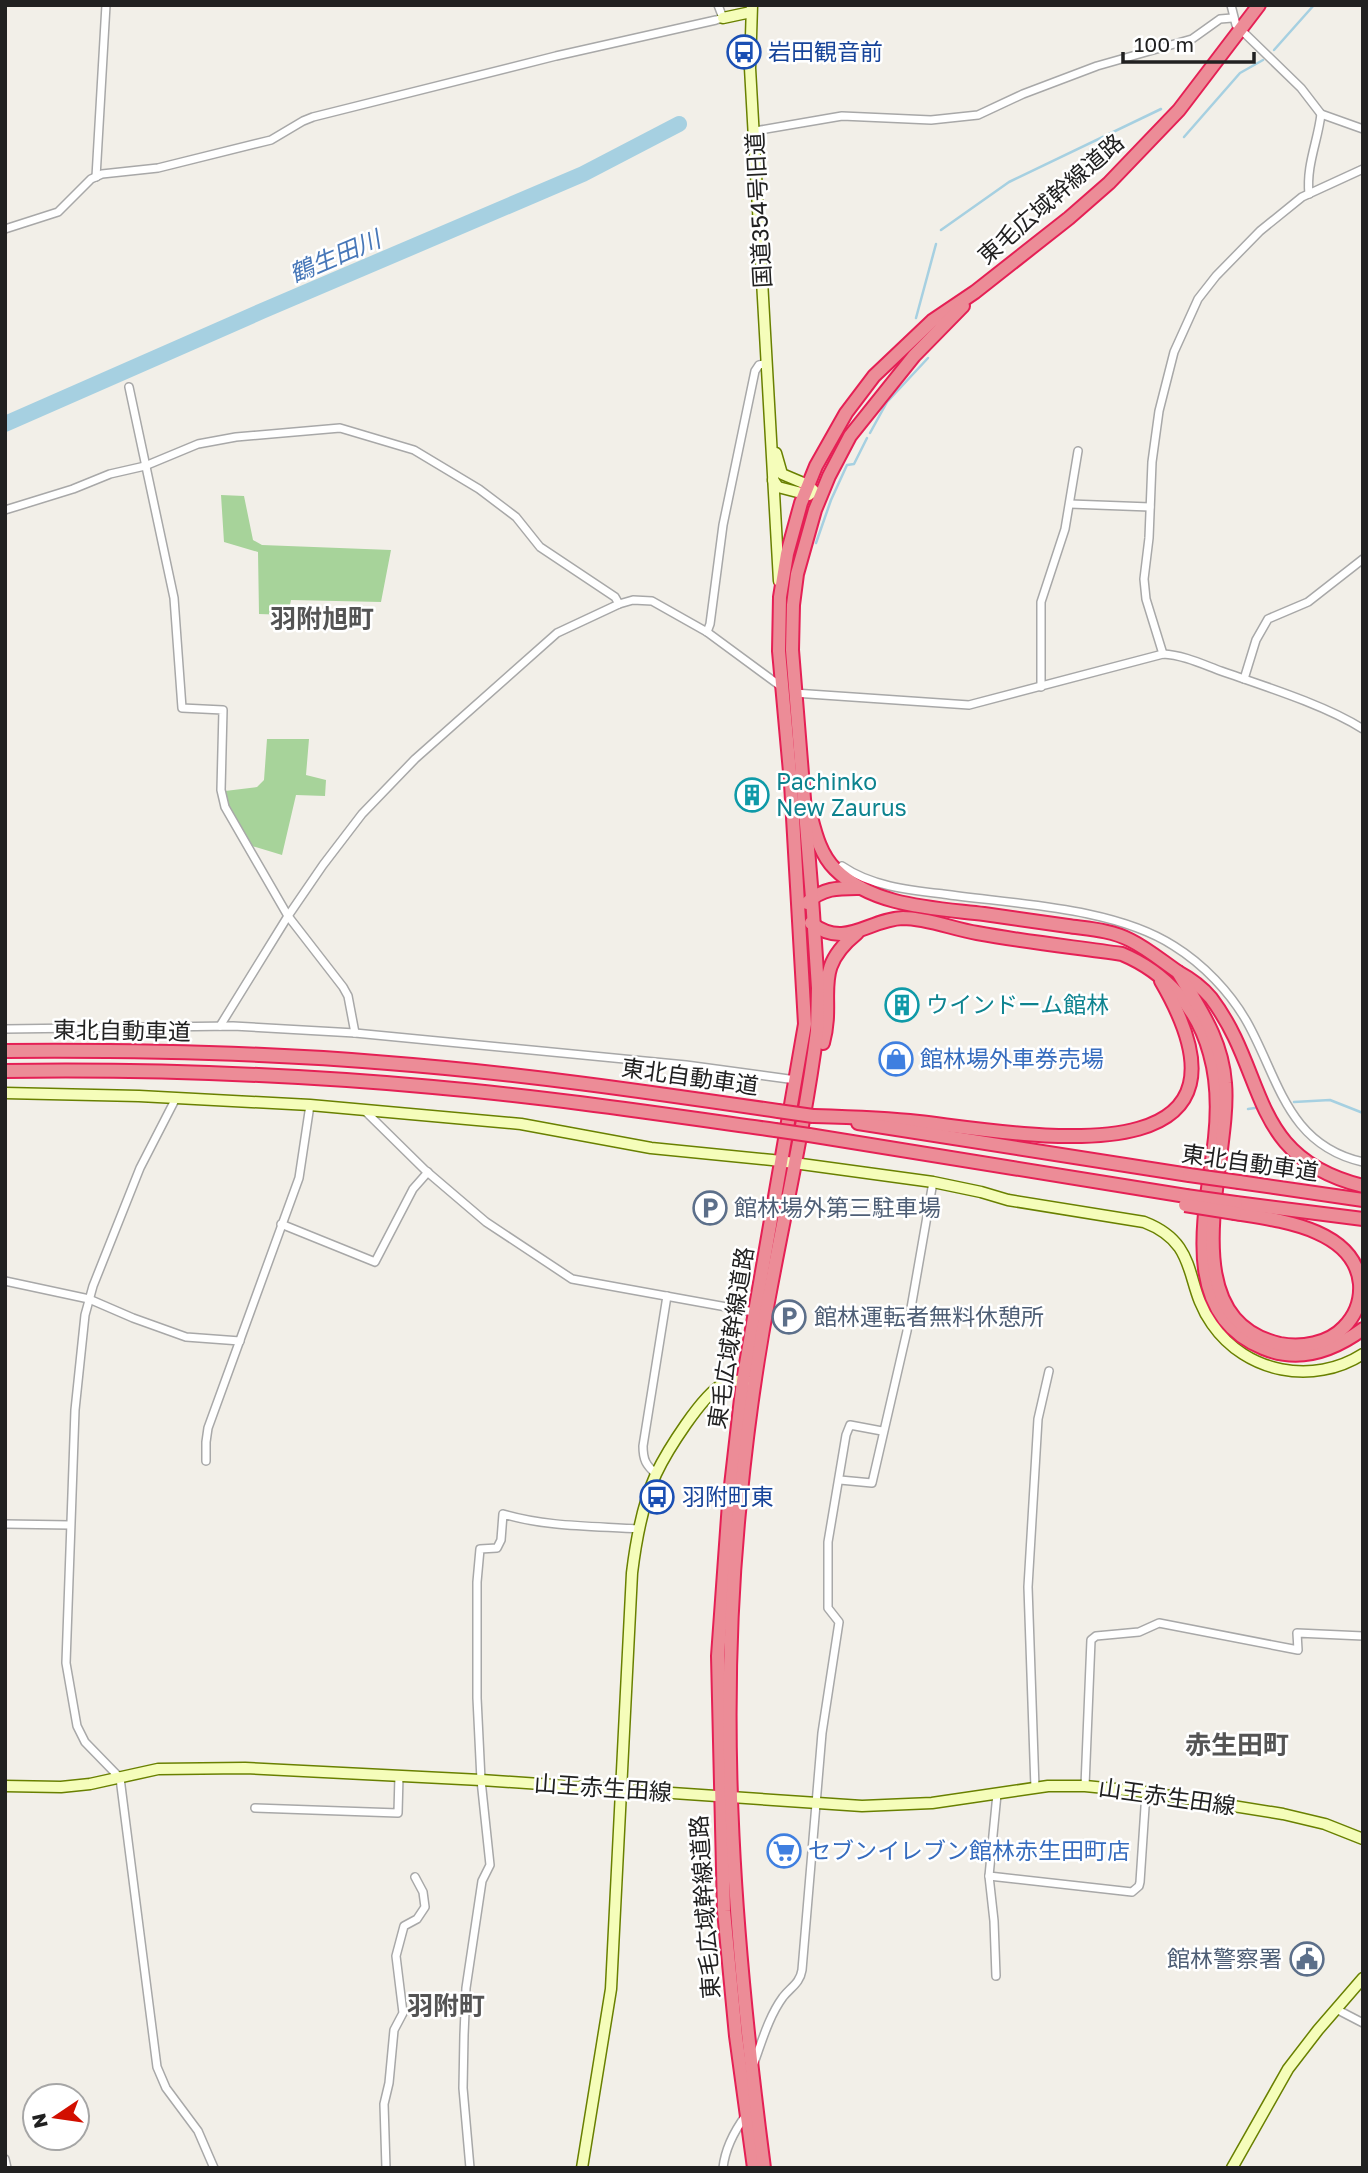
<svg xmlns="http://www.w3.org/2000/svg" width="1368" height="2173" viewBox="0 0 1368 2173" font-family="'Golos Text','Noto Sans JP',sans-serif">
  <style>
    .forest { fill: #a7d39a }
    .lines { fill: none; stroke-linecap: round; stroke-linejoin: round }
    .stream { stroke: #a6d0e1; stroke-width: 2.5 }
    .river { stroke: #a6d0e1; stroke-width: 16 }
    .street-casing { stroke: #a8a8a8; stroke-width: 10 }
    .secondary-casing { stroke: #698000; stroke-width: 13 }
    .highway-casing { stroke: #e52055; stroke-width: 16 }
    .street { stroke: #fff; stroke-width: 7 }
    .secondary { stroke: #f5fdba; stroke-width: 10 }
    .highway { stroke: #ec8c97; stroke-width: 12 }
    .highway-bridge-casing { stroke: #e52055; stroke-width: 16; stroke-linecap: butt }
    .highway-bridge { stroke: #ec8c97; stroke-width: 12 }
    .labels { text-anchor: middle; stroke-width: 5; stroke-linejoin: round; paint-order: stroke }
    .transit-label { font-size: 23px; fill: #164399; stroke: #fff; text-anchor: start }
    .street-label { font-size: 23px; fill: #212121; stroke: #fff }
    .culture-label { font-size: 23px; fill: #0d838f; stroke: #fff; text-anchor: start }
    .shop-label { font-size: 23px; fill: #366cbe; stroke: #fff; text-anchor: start }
    .service-label { font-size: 23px; fill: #4e5e75; stroke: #fff; text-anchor: start }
    .water-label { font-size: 24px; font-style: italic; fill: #4777b8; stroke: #fff }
    .quarter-label { font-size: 26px; font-weight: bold; fill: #545454; stroke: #fff }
  </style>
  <rect width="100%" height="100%" fill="#f2efe8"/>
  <!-- forest -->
  <g class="forest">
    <polygon points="221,495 244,496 253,540 262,545 391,550 381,602 291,600 288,615 259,614 258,552 224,542"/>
    <polygon points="267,739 309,739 306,775 326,780 325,796 296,795 282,855 252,846 228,805 225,791 257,787 264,780"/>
  </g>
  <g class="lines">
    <!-- stream -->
    <g class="stream">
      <polyline points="1274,50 1314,5"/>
      <polyline points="1184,137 1240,73 1263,60"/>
      <polyline points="941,230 1009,182 1161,109"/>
      <polyline points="916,318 936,244"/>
      <polyline points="870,433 887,402 928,358"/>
      <polyline points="816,543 831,500 847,465 854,464 867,438"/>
      <polyline points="1294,1102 1330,1100 1363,1113"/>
      <polyline points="1248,1109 1255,1108"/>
    </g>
    <!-- river -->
    <polyline class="river" points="5,424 262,311 583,174 679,124"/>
    <defs>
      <g id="street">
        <polyline points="1231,5 1236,25 1301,88 1321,114 1363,129"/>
        <polyline points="755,131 842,116 931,120 978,115 1023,94 1097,66 1192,39 1220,19 1232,18"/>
        <polyline points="96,177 106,5"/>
        <path d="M1309,194c-3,-29 9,-53 12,-80"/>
        <polyline points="5,229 58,212 91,179 102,174 158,168 271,140 303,121 313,117 556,56 716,20 723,18 718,5"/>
        <polyline points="129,387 174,598 182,708 223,710 221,790 225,807 288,916 343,987 348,996 355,1033"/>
        <polyline points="1070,504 1150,507"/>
        <polyline points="5,510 73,489 110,474 145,466 198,444 236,437 340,428 414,450 479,489 516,517 540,547 615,597 619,604"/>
        <polyline points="707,632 710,624 723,525 755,371 759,365 767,363"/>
        <polyline points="1163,654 1146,599 1144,579 1149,538 1152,462 1159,411 1174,352 1198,299 1216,276 1260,231 1302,197 1363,169"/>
        <polyline points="1244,679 1256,640 1268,619 1308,602 1363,559"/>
        <polyline points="1041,687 1041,602 1065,529 1078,451"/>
        <path d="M794,693l175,12 194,-51c20,1 39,10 58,17 43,15 104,34 142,58"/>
        <path d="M842,866c29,20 66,24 101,28 70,10 171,13 231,52 29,18 56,46 73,76 32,57 40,123 116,140"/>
        <polyline points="220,1026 288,916 323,865 362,814 415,759 557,633 619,604 633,600 652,601 707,632 783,688"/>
        <polyline points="5,1029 233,1026 355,1033 686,1065 796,1080"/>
        <polyline points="176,1098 140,1168 93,1286 85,1315 75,1410 66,1663 77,1726 85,1742 120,1778 157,2067 166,2088 198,2131 214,2168"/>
        <polyline points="364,1110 425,1170 486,1222 572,1279 754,1312"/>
        <polyline points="281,1224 375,1262 413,1189 428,1172"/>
        <polyline points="5,1281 89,1299 133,1318 186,1337 240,1341"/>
        <polyline points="206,1461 206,1442 208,1428 299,1178 310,1105"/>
        <path d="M656,1474c-10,-9 -13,-14 -13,-28l24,-150"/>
        <polyline points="840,1480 872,1483 907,1331 933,1182"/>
        <polyline points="5,1524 70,1525"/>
        <polyline points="1085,1786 1091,1640 1096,1636 1139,1632 1159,1623 1298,1650 1297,1633 1363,1636"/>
        <polyline points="1035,1788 1028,1587 1038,1419 1049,1371"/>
        <polyline points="255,1808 398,1813 399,1776"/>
        <polyline points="989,1876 1132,1892 1139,1886 1140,1882 1146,1792"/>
        <polyline points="996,1976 994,1921 989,1876 997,1794"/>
        <polyline points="1336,2009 1363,2023"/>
        <path d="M754,2063c8,-22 15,-47 29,-66 8,-10 17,-14 19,-27l20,-237 17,-111 -11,-14v-66l18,-107 4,-10 32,6"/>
        <polyline points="5,2159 7,2168"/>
        <polyline points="386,2168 384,2104 389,2083 394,2030 403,2013 396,1956 404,1926 417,1919 425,1907 423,1892 415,1877"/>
        <path d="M470,2168l-7,-80 1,-53 2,-47 16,-107 8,-16 -9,-85 -4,-82v-116l3,-33 17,-1 4,-8 2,-26c43,13 91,12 136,15"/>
        <path d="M723,2168c2,-19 12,-38 23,-53"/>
      </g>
      <g id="secondary">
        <polyline points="752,5 750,68 779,581"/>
        <polyline points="723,18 751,12"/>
        <polyline points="776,453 782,474 808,485 820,497"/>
        <polyline points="773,480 778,487 809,495"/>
        <path d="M5,1093l134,3 171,9 211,19 130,24 121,12 161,22 48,10 27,8 136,22c57,22 39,62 68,102 34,49 101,62 151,30"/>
        <polyline points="5,1786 61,1787 90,1784 158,1769 245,1768 481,1780 862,1806 932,1803 1048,1786 1085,1786 1146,1792 1283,1814 1325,1824 1363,1839"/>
        <path d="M582,2168l29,-179 21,-416c4,-33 10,-68 24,-99 11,-23 46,-79 67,-90 8,-5 18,-3 27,-2"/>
        <polyline points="1232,2168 1288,2069 1318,2030 1363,1978"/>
      </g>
      <g id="highway">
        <path d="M811,817c5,19 10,38 24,52 38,38 100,39 149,45 28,4 56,8 84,12 21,3 43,4 62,14 18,9 32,21 48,32 13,7 23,14 33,26 58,77 36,159 152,188"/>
        <path d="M807,903c16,-16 33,-15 54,-15"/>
        <path d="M811,923c35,27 57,-4 92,-5 24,0 50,11 74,15 48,9 97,14 145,21 43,18 76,54 88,100 8,28 8,56 5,84 -8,70 -38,175 48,210 36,15 70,3 100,-19"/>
        <path d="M1178,972c21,36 44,67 47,111 7,76 -58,235 55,261 21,4 48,0 64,-17 12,-12 17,-27 16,-43 -5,-56 -83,-64 -125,-71"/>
        <path d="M823,1043c13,-48 -13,-72 34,-110"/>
        <path d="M5,1051c128,-1 256,1 383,12 130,10 260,29 390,48"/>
        <path d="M5,1071c143,-2 286,3 428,16 115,10 228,27 342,43"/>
        <path d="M813,1116c35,1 71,2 106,6 111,13 359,60 242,-141"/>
        <polyline points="858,1123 1189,1175"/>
        <polyline points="809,1135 1186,1196"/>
        <polyline points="1239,1182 1363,1200"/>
        <polyline points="1236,1203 1363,1219"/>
        <polyline points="754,2168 736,2036 724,1911 718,1656 729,1503 743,1381 805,1024 791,783 779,651 780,597 787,554 801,503 816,466 846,413 874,376 932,321 975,292 1069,218 1109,183 1179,110 1259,5"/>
        <path d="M764,2168c-29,-221 -47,-443 -24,-666 7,-73 17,-145 31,-216 16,-85 35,-170 46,-255l1,-43 -6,-90 -20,-248 1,-45 4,-31 18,-64 14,-34 21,-40 64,-80 49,-50"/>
      </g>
    </defs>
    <!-- street casing -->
    <use href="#street" class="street-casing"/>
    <!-- secondary casing -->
    <use href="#secondary" class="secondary-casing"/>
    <!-- highway casing -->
    <use href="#highway" class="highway-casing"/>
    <!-- street -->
    <use href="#street" class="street"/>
    <!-- secondary -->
    <use href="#secondary" class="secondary"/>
    <!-- highway -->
    <use href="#highway" class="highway"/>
    <defs>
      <g id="highway-bridge">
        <polyline points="778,1111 813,1116"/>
        <polyline points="775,1130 809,1135"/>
        <polyline points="1189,1175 1239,1182"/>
        <polyline points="1186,1196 1236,1203"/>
        <polyline points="1185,1205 1235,1213"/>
      </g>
    </defs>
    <!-- highway-bridge casing -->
    <use href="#highway-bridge" class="highway-bridge-casing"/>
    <!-- highway-bridge -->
    <use href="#highway-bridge" class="highway-bridge"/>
  </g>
  <!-- icons -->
  <defs>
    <symbol id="bus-ring" viewBox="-11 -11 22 22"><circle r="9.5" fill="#fff" stroke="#1a4fb4" stroke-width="1.5"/><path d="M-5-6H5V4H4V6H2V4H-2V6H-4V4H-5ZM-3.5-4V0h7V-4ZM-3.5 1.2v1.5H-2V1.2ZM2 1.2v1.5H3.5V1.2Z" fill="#1a4fb4"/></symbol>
    <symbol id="building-ring" viewBox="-11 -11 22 22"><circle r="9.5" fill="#fff" stroke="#0f9aa8" stroke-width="1.5"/><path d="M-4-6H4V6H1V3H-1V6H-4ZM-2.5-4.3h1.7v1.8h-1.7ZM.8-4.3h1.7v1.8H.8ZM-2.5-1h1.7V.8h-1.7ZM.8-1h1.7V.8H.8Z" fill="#0f9aa8"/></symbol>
    <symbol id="shop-ring" viewBox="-11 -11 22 22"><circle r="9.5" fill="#fff" stroke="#3f7fe0" stroke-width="1.5"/><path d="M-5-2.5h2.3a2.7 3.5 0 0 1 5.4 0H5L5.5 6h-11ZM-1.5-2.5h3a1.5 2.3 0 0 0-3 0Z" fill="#3f7fe0"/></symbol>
    <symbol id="parking-ring" viewBox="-11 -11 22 22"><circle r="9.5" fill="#fff" stroke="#5c6f8a" stroke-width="1.5"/><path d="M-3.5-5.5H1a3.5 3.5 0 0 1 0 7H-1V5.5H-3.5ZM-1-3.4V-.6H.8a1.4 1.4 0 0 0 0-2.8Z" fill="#5c6f8a"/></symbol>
    <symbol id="supermarket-ring" viewBox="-11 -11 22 22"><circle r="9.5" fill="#fff" stroke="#3f7fe0" stroke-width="1.5"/><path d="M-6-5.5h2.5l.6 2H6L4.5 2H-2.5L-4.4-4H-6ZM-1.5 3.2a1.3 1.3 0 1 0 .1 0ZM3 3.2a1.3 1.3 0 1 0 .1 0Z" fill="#3f7fe0"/></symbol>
    <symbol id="civic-ring" viewBox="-11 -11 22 22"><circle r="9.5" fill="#fff" stroke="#5c6f8a" stroke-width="1.5"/><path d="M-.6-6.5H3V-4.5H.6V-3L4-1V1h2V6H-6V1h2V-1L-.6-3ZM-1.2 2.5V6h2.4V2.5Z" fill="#5c6f8a"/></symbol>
  </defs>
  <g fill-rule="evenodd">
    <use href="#bus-ring" x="725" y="33" width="38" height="38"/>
    <use href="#building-ring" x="733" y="776" width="38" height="38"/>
    <use href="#building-ring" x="883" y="986" width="38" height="38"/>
    <use href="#shop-ring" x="877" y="1040" width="38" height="38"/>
    <use href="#parking-ring" x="691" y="1189" width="38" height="38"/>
    <use href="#parking-ring" x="770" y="1298" width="38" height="38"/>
    <use href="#bus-ring" x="638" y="1478" width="38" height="38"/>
    <use href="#supermarket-ring" x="765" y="1832" width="38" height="38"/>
    <use href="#civic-ring" x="1288" y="1940" width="38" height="38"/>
  </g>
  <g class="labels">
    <!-- transit labels -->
    <g class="transit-label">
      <text x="768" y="60">岩田観音前</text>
      <text x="682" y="1505">羽附町東</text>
    </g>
    <!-- street labels -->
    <g class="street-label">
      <text transform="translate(1051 199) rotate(-41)" y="8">東毛広域幹線道路</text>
      <text transform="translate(759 210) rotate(-93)" y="8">国道354号旧道</text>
      <text transform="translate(122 1031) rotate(1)" y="8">東北自動車道</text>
      <text transform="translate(690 1077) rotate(8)" y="8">東北自動車道</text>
      <text transform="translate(1250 1163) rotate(8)" y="8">東北自動車道</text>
      <text transform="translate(731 1338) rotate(-81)" y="8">東毛広域幹線道路</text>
      <text transform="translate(603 1788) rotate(4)" y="8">山王赤生田線</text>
      <text transform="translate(1167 1797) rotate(8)" y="8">山王赤生田線</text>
      <text transform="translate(705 1907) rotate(-94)" y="8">東毛広域幹線道路</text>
    </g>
    <!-- culture labels -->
    <g class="culture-label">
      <text x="776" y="790">Pachinko<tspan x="776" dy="26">New Zaurus</tspan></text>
      <text x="926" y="1013">ウインドーム館林</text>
    </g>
    <!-- shop labels -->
    <g class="shop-label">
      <text x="920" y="1067">館林場外車券売場</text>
      <text x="808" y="1859">セブンイレブン館林赤生田町店</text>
    </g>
    <!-- service labels -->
    <g class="service-label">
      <text x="734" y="1216">館林場外第三駐車場</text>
      <text x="814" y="1325">館林運転者無料休憩所</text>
      <text x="1282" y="1967" text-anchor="end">館林警察署</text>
    </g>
    <!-- water labels -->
    <g class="water-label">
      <text transform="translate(335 257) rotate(-23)" y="8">鶴生田川</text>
    </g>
    <!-- quarter labels -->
    <g class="quarter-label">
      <text x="322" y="628">羽附旭町</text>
      <text x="1237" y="1754">赤生田町</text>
      <text x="446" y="2015">羽附町</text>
    </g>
  </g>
  <!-- border -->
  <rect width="1368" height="2173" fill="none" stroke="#212121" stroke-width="14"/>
  <!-- north arrow -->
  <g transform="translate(56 2117) rotate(257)"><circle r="33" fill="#ffffff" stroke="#a6a6a6" stroke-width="2"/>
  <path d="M0-5L12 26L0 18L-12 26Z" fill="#d20f00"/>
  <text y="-10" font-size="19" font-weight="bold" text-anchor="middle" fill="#212121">N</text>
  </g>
  <!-- scale -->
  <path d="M1123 52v10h131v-10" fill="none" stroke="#212121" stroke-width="3.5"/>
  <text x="1134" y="52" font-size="21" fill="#212121" stroke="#ffffff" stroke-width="5" paint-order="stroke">100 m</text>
</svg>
